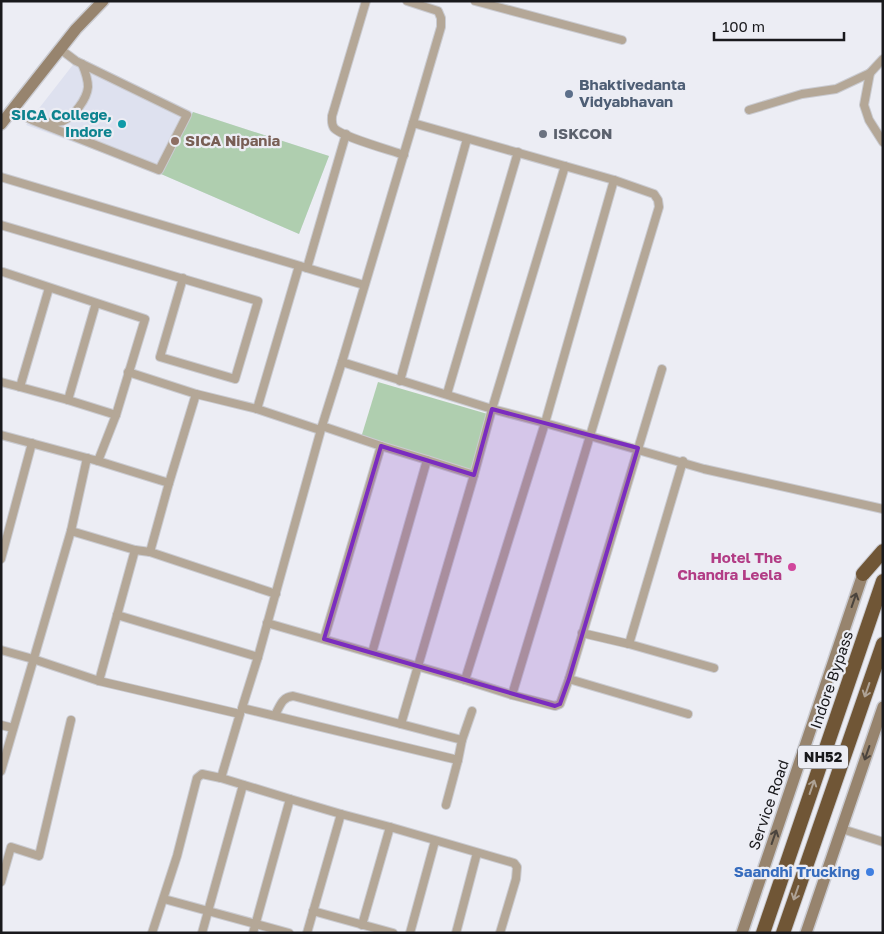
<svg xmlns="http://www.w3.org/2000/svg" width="884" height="934" viewBox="0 0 884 934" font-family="'Golos Text',sans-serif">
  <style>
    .built { fill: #dee1ef }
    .green { fill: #afceaf }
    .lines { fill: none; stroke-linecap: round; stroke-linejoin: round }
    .street-casing { stroke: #cacbd1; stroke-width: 10 }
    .secondary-casing { stroke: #cacbd1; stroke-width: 14 }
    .highway-casing { stroke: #cacbd1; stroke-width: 16 }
    .street { stroke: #b4a797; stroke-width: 8 }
    .secondary { stroke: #97846e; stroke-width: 11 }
    .highway { stroke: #705636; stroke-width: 14 }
    .oneway { stroke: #4b443d }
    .oneway2 { stroke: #aea295 }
    .marked { fill: #7b2cbf; fill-opacity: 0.2; stroke: #7b2cbf; stroke-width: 4; stroke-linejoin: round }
    .service-dot { fill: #5c6f8a; stroke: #ecedf4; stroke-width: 2 }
    .culture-dot { fill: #0f9aa8; stroke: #ecedf4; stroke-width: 2 }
    .worship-dot { fill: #6b7280; stroke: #ecedf4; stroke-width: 2 }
    .education-dot { fill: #8d6e63; stroke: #ecedf4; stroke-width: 2 }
    .hotel-dot { fill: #d1479c; stroke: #ecedf4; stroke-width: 2 }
    .shop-dot { fill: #3f7fe0; stroke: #ecedf4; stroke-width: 2 }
    .labels { text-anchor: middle; stroke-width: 4.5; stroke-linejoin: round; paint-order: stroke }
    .shield { fill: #ecedf4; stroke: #58595d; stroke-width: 1 }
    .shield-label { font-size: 14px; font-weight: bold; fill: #19191c }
    .service-label { font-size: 15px; font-weight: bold; fill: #4e5e75; stroke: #ecedf4; text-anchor: start }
    .culture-label { font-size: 15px; font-weight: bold; fill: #0d838f; stroke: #ecedf4; text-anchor: end }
    .worship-label { font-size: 15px; font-weight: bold; fill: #5b616d; stroke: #ecedf4; text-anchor: start }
    .education-label { font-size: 15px; font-weight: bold; fill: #785e54; stroke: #ecedf4; text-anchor: start }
    .hotel-label { font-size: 15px; font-weight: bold; fill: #b23c85; stroke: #ecedf4; text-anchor: end }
    .street-label { font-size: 15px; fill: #19191c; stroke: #ecedf4 }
    .shop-label { font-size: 15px; font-weight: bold; fill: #366cbe; stroke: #ecedf4; text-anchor: end }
  </style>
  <rect width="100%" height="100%" fill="#ecedf4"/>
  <!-- built -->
  <polygon class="built" points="79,57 193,112 329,156 299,234 161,174 26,125"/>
  <!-- green -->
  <g class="green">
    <polygon points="193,112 329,156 299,234 161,174"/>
    <polygon points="378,382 491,415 475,476 360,441"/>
  </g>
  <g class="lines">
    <defs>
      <g id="street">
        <path d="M366,1l-34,115c0,4 -1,8 2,12 8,9 56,22 70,27"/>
        <polyline points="407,1 438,11 441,18 441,27 413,123 614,180 545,423 704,469 883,509"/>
        <polyline points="475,1 622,40"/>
        <polyline points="883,59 870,73 864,105 869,120 883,142"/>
        <polyline points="11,110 32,120 159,170 187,115 76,61 60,49"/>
        <polyline points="749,110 802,94 836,89 870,73"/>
        <path d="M43,123c6,-1 14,0 20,-2 11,-5 24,-22 25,-34 0,-9 -3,-16 -6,-23"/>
        <polyline points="1,177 364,285"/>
        <polyline points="1,225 258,301 235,379 160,357 183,278"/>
        <polyline points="307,268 346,134"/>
        <polyline points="1,272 3,272 145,319 116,415 68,400 96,303"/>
        <polyline points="49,288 20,387 68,400"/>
        <polyline points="128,372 196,394 257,409 299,266"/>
        <polyline points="400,381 467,139"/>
        <polyline points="1,382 20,387"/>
        <polyline points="447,394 518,152"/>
        <polyline points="257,409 320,430"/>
        <polyline points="1,435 98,461 116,415"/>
        <polyline points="381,446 427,460"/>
        <polyline points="98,461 169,483 150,552 135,550 99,681 240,714 221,778"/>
        <polyline points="169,483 196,394"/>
        <polyline points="71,531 135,550"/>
        <polyline points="150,552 276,594"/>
        <polyline points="1,559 32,443"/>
        <polyline points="117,615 258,657"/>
        <polyline points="267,623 465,680 545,423 492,409 342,362 413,123"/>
        <polyline points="582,633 629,644 683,461"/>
        <polyline points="324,639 381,446 322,426 342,362"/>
        <polyline points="629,644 714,668"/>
        <polyline points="1,650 33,659 99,681"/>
        <polyline points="372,653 427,460 474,475 492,409 565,166"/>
        <polyline points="569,679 688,714"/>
        <polyline points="465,680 512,695 555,706 560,704 569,679 662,369"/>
        <polyline points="512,695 659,207 658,200 654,194 614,180"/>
        <path d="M275,715c5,-9 7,-18 18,-19l169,44 -4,20 -216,-52 16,-51 64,-231"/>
        <polyline points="401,724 474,475"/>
        <polyline points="1,725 13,728"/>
        <polyline points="462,740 472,711"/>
        <polyline points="1,771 71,531 87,458"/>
        <polyline points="290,799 341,814 307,933"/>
        <polyline points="446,805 458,760"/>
        <polyline points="341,814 390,827 362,925"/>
        <polyline points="390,827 514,863 517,867 516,879 500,933"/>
        <polyline points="842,829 883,842"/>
        <polyline points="1,882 11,847 39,856 71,720"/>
        <polyline points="164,899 289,933"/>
        <polyline points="313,911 393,933"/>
        <polyline points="152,933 177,856 197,778 202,774 221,778 290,799 253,933"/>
        <polyline points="202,933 243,785"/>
        <polyline points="410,933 435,841"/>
        <polyline points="456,933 477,853"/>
      </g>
      <g id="secondary">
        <polyline points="1,124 76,29 103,1"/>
        <polyline points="742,933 863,574"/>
        <polyline points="806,933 883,707"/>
      </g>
      <g id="highway">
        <polyline points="863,574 883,551"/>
        <polyline points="763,933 883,581"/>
        <polyline points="783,933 883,644"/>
      </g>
    </defs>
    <!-- street casing -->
    <use href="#street" class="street-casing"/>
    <!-- secondary casing -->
    <use href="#secondary" class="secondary-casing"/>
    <!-- highway casing -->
    <use href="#highway" class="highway-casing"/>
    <!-- street -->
    <use href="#street" class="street"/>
    <!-- secondary -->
    <use href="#secondary" class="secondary"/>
    <!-- highway -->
    <use href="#highway" class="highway"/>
  </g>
  <!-- one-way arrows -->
  <defs><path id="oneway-shaft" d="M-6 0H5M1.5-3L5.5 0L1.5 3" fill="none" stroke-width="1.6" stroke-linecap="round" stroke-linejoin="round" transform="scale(1.25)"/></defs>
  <g class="oneway">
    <use href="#oneway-shaft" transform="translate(854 600) rotate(-71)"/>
    <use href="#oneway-shaft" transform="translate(867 753) rotate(109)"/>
    <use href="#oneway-shaft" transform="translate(774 837) rotate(-71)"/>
  </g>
  <g class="oneway2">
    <use href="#oneway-shaft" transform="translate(867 690) rotate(109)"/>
    <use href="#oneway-shaft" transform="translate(812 787) rotate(-71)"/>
    <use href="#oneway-shaft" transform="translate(796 893) rotate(109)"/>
  </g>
  <!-- marked area -->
  <path class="marked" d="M492,409l146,39 -69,231 -9,25 -5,2 -231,-67 57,-193 93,29z"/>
  <!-- markers -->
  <circle class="service-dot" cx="569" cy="94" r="5"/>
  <circle class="culture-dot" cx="122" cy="124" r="5"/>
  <circle class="worship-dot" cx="543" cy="134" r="5"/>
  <circle class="education-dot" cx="175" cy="141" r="5"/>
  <circle class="hotel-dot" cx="792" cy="567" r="5"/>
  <circle class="shop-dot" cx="870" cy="872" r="5"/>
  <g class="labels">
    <!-- shield labels -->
    <rect class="shield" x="798" y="745.5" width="50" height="23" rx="4"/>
    <g class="shield-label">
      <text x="823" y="762">NH52</text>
    </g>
    <!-- service labels -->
    <g class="service-label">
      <text x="579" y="90">Bhaktivedanta<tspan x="579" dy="17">Vidyabhavan</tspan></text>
    </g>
    <!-- culture labels -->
    <g class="culture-label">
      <text x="112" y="120">SICA College,<tspan x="112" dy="17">Indore</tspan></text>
    </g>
    <!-- worship labels -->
    <g class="worship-label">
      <text x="553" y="139">ISKCON</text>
    </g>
    <!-- education labels -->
    <g class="education-label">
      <text x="185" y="146">SICA Nipania</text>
    </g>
    <!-- hotel labels -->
    <g class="hotel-label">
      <text x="782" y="563">Hotel The<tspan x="782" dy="17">Chandra Leela</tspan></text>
    </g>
    <!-- street labels -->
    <g class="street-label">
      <text transform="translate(832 680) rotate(-71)" y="5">Indore Bypass</text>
      <text transform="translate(769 805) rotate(-71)" y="5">Service Road</text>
    </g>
    <!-- shop labels -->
    <g class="shop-label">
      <text x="860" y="877">Saandhi Trucking</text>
    </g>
  </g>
  <!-- border -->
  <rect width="884" height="934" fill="none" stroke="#19191c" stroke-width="5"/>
  <!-- scale -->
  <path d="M714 32v8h130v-8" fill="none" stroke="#19191c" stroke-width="2.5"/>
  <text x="722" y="32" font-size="15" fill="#19191c" stroke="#ecedf4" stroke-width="4" paint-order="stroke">100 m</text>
</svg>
